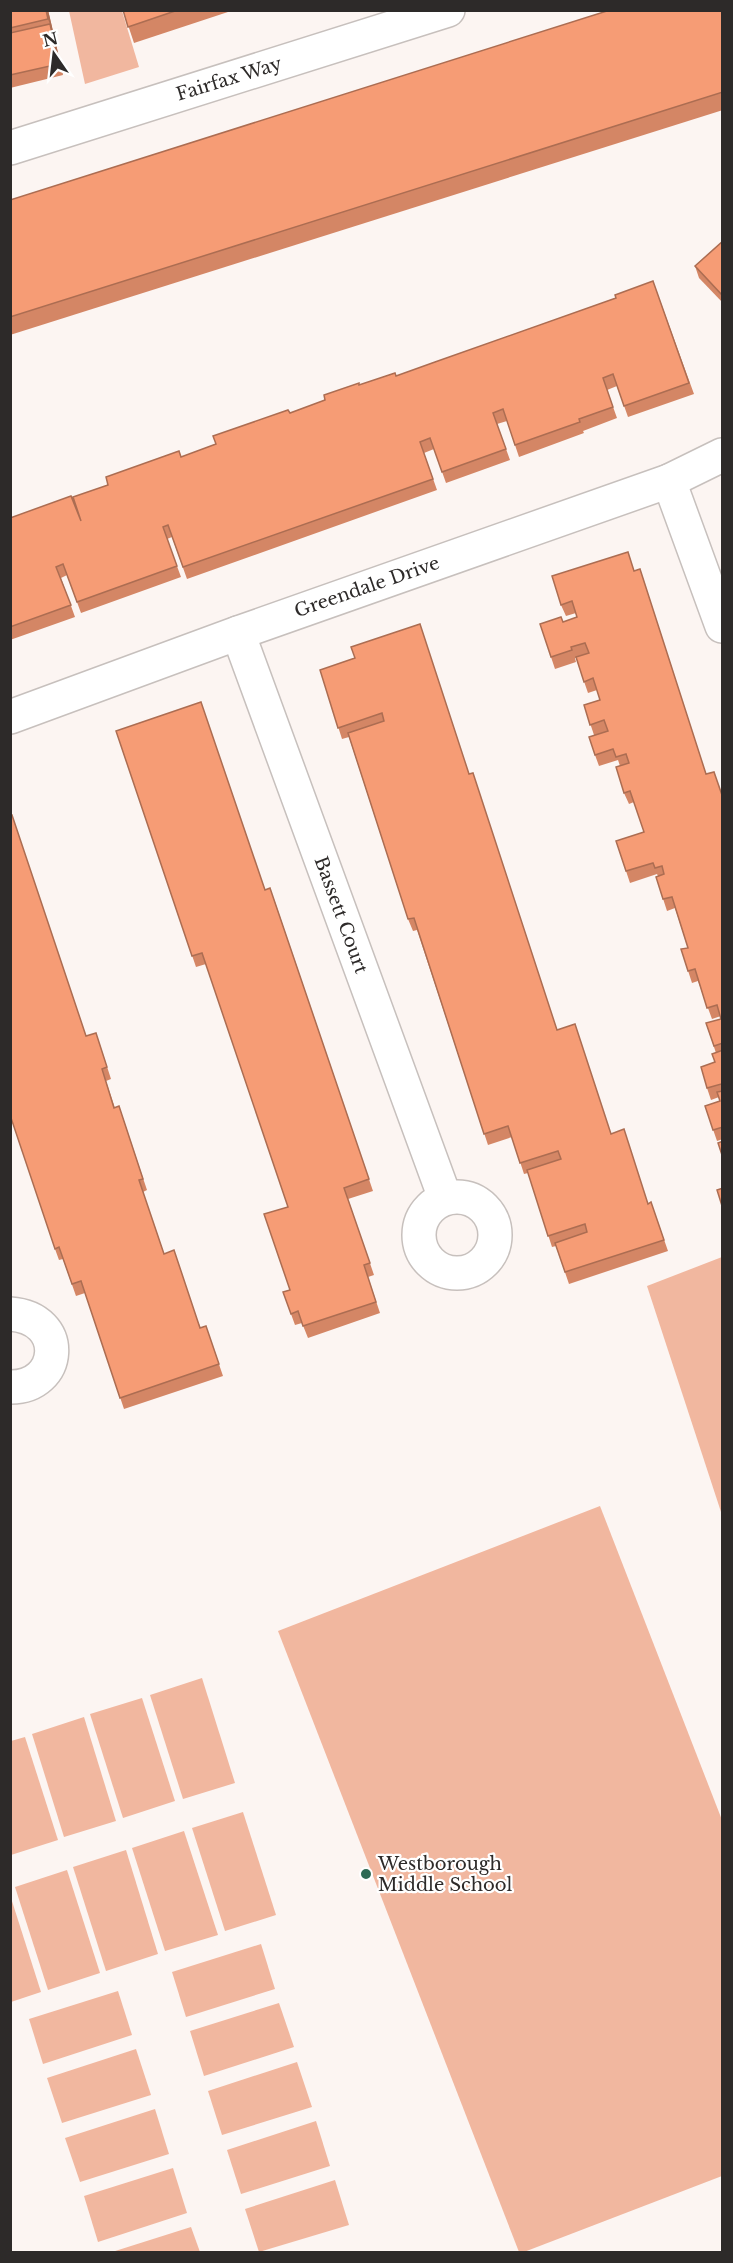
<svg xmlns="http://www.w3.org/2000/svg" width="733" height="2263" viewBox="0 0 733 2263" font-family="'Libre Baskerville',serif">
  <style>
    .green { fill: #f1b79f }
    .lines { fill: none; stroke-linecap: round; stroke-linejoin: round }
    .minor-casing { stroke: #c7c0bd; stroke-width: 36 }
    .minor { stroke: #fff; stroke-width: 33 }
    .wall { fill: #d48665 }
    .shaded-wall { fill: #ac6d52 }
    .building { fill: #f69c75; stroke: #ac6d52; stroke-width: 1.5 }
    .poi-dot { fill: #2e6b56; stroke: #fff; stroke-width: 2 }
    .labels { text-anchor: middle; stroke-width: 4.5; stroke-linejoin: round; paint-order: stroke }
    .street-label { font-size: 18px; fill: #2d2a29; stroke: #fff }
    .poi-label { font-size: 18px; fill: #2d2a29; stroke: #fff; text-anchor: start }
  </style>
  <rect width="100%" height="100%" fill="#fcf5f2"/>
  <!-- green -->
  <g class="green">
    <polygon points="69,11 122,11 139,67 85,84"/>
    <polygon points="722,1257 722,1515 647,1286"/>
    <polygon points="600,1506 722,1820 722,2176 524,2252 519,2252 278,1631"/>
    <polygon points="202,1678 235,1783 183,1799 150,1695"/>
    <polygon points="142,1698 175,1801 123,1818 90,1714"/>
    <polygon points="84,1717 116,1821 64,1837 32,1734"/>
    <polygon points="25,1737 58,1840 11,1855 11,1741"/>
    <polygon points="243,1812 276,1915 225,1931 192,1828"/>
    <polygon points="184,1831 218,1935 165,1951 132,1848"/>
    <polygon points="126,1850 158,1954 106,1971 73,1867"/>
    <polygon points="67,1870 100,1973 48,1990 15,1887"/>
    <polygon points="11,1898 41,1992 11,2002 10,2002"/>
    <polygon points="261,1944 275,1989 186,2017 172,1972"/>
    <polygon points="118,1991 132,2035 43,2064 29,2019"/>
    <polygon points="279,2003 294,2047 204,2076 190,2031"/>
    <polygon points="136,2049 151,2095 62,2123 47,2078"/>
    <polygon points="297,2062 312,2107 222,2135 208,2091"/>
    <polygon points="155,2109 169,2154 80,2182 65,2138"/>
    <polygon points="316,2121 330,2166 241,2194 227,2150"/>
    <polygon points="173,2168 187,2213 98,2242 84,2196"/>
    <polygon points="335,2180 349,2225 259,2252 245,2209"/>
    <polygon points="191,2227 200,2252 112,2252"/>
  </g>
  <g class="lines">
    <defs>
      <g id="minor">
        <polyline points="10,148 448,10"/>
        <polyline points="669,481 722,626"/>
        <polyline points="238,633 445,1198"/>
        <polyline points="10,717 238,633 669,481 722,455"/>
        <circle cx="457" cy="1235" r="38"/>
        <path d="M10,1314c59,4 52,74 0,73"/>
      </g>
    </defs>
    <!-- minor casing -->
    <use href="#minor" class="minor-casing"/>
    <!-- minor -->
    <use href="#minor" class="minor"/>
  </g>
  <!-- wall -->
  <g class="wall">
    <polygon points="10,10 48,10 63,75 10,88"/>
    <polygon points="123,10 234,10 134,43"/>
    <polygon points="723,10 723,110 10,335 10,200"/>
    <polygon points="723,241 723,303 699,278 695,266"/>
    <polygon points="653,281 694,394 628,417 617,386 607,390 617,418 583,431 584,433 519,457 507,421 497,424 510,460 446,483 434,449 424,453 437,490 187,579 172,537 167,539 181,577 81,613 67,575 61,578 75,617 10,640 10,518 81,521 108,485 181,457 216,444 290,413 325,400 360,385 396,376 616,298"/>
    <polygon points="640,569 706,774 723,796 723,1139 717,1141 705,1106 720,1101 719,1097 711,1100 707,1088 716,1053 706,1023 721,1019 721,1016 712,1019 698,981 692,983 681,949 688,948 675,908 667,911 656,877 658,876 657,874 630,883 616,841 644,832 634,802 629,804 624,793 620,766 618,760 599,766 595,755 594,735 584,705 600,700 597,690 588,693 576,658 575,658 576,662 555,669 551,657 563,622 577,617 576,613 566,616 561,605 634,571"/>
    <polygon points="320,670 469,774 557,1030 648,1204 651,1202 668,1251 569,1284 556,1246 552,1247 528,1173 524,1174 512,1137 488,1145 417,930 413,931 408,919 349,737 342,739"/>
    <polygon points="116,731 274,899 373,1191 348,1199 374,1275 368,1277 380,1313 308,1338 302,1323 295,1325 283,1292 290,1290 288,1207 206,964 196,967"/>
    <polygon points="87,1036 100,1045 111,1079 106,1081 115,1108 119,1106 147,1190 143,1192 164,1254 201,1328 206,1326 223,1376 124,1409 85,1293 76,1296 63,1259 59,1260 55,1249"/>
  </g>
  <!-- shaded-wall -->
  <g class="shaded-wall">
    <polygon points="46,10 48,10 54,35 48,19"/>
    <polygon points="50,24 54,35 63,75 59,64"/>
  </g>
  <!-- building -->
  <g class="building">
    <polygon points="10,10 46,10 48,19 10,28"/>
    <polygon points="123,10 178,10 128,27"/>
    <polygon points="610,10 723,10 723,92 10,317 10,200"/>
    <polygon points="50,24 59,64 10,75 10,33"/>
    <polygon points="723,241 723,296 695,266"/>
    <polygon points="653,281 689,383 624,406 613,374 603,378 613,407 579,419 580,422 515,445 503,409 493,413 506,449 442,472 430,438 420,442 433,479 183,567 168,525 163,527 177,566 77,602 63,564 56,567 71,605 10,627 10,518 71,496 81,521 73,497 108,485 106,477 179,451 181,457 216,444 213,436 288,410 290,413 325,400 324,395 359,383 359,385 395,373 396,376 435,362 616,298 615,295"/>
    <polygon points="628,552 634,571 640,569 706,774 714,772 723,798 723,1043 714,1046 706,1023 721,1019 717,1005 707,1008 695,969 688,971 681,949 688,948 672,897 663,899 656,877 664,874 662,866 655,868 653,863 626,871 616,841 644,832 630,791 624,793 616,767 629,763 626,754 616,757 613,749 595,755 589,737 608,731 604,720 590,725 584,705 600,700 593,678 584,682 576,657 589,653 585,643 571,647 572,650 551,657 540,624 561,617 563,622 577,617 572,601 561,605 552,576"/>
    <polygon points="420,624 469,774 473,773 557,1030 575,1024 611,1134 624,1129 648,1204 651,1202 664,1240 565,1272 555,1243 587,1232 585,1224 548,1236 527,1170 561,1159 558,1151 520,1163 508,1126 484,1134 414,918 408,919 348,733 384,721 382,713 338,728 320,670 355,658 351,647"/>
    <polygon points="201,702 265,890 270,888 369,1179 344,1188 370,1263 364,1265 376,1302 303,1326 298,1311 291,1314 283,1292 290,1290 264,1214 288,1207 202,953 192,956 116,731"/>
    <polygon points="12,815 86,1036 96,1033 107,1067 102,1069 114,1108 119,1106 143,1179 139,1180 164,1254 174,1250 200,1328 206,1326 219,1364 120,1398 81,1281 72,1284 59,1247 55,1249 10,1115 10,816"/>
    <polygon points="723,1050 723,1087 721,1084 707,1088 701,1067 715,1062 712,1054"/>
    <polygon points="723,1091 723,1127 713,1130 705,1106 720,1101 717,1092"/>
    <polygon points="723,1141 723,1158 718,1143"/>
    <polygon points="723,1188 723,1209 717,1190"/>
  </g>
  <!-- markers -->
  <circle class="poi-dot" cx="366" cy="1874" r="6"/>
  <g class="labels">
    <!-- street labels -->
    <g class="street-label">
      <text transform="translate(229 79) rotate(-17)" y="6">Fairfax Way</text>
      <text transform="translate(367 587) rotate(-19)" y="6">Greendale Drive</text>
      <text transform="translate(341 915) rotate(70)" y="6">Bassett Court</text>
    </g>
    <!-- poi labels -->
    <g class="poi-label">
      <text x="378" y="1870">Westborough<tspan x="378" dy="21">Middle School</tspan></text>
    </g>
  </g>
  <!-- border -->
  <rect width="733" height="2263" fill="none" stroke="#2d2a29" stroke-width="24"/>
  <!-- north arrow -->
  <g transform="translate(54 54) rotate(346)" stroke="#ffffff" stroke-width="4.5" paint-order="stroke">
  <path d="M0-4.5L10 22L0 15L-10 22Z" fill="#2d2a29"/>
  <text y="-9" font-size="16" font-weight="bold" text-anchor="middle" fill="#2d2a29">N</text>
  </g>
</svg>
